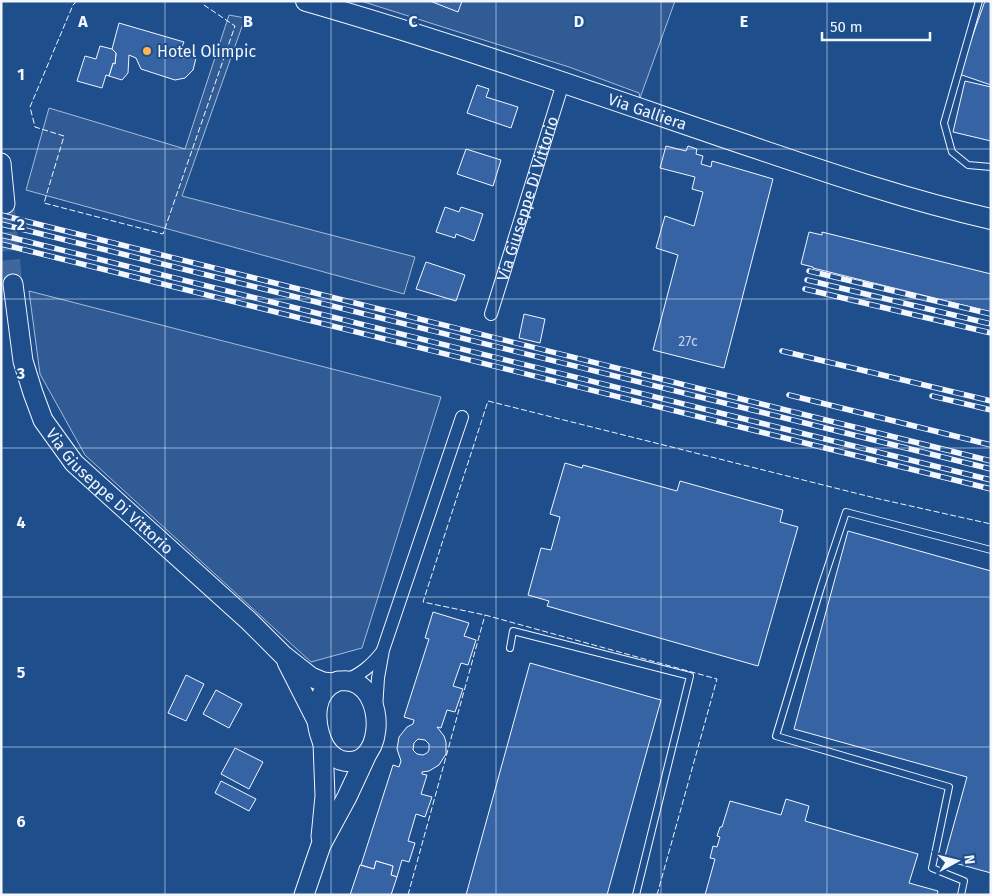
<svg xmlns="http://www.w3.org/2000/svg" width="992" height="896" viewBox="0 0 992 896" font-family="'Fira Sans',sans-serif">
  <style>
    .green { fill: #305b95; stroke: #a8bbd7 }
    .building { fill: #3563a3; stroke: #f2f6ff; fill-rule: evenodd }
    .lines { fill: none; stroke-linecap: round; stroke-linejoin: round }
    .secondary-tunnel { stroke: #3f679d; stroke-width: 19; stroke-dasharray: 19 9; stroke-linecap: butt }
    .lane-casing { stroke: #f2f6ff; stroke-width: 8 }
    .street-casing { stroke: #f2f6ff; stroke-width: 14 }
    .secondary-casing { stroke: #f2f6ff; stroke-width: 21 }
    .primary-casing { stroke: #f2f6ff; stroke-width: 22 }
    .lane { stroke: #1f4e8c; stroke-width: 6 }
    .street { stroke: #1f4e8c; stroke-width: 12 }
    .secondary { stroke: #1f4e8c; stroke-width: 19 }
    .primary { stroke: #1f4e8c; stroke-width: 20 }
    .rail-casing { stroke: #f2f6ff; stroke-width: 5.5 }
    .rail { stroke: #1f4e8c; stroke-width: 4; stroke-dasharray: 11; stroke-linecap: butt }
    .fence { stroke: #f2f6ff; stroke-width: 1; stroke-dasharray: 6 2.5; stroke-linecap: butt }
    .grid { fill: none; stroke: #f2f6ff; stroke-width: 1; stroke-opacity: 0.55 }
    .poi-dot { fill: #ffb74d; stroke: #1f4e8c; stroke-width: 2 }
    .labels { text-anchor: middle; stroke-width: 4; stroke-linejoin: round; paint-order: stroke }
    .number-label { font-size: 14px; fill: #c3d1e8 }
    .poi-label { font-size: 16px; fill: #f2f6ff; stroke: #1f4e8c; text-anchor: start }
    .street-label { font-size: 16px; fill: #f2f6ff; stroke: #1f4e8c }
    .grid-label { font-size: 16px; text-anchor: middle; font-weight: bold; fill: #f2f6ff; stroke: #1f4e8c; stroke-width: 4; stroke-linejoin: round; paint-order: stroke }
  </style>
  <rect width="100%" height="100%" fill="#1f4e8c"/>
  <!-- green -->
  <g class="green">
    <polygon points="361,1 675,1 640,98 639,93 569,67"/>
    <polygon points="229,15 245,18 182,196 415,257 404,294 26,190 49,108 185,149"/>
    <polygon points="29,291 441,397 362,648 311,662 85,455 40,374"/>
  </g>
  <!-- building -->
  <g class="building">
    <polygon points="430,1 462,1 458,12"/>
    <polygon points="985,1 991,1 991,85 959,74"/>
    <polygon points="119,23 184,42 179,55 183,58 191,56 196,58 193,70 185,78 175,80 141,69 136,58 129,55 128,73 122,80 109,76 113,63 115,64 116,53 112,49"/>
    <polygon points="100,46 112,49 116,53 115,64 113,63 109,76 106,75 102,88 77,81 85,56 96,59"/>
    <polygon points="965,81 991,87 991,141 953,132"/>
    <polygon points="477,85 489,89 486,97 518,107 511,128 467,113"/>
    <polygon points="666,146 686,151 688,146 697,149 696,154 703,156 701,164 711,167 712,161 773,179 724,368 653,350 678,255 656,248 665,216 694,226 703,192 692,189 695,177 660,168"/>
    <polygon points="466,149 501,160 493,186 457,174"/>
    <polygon points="445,207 459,212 461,207 483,214 474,241 456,234 455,238 436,232"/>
    <polygon points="809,232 822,235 822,232 991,274 991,312 813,268 813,267 801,264"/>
    <polygon points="426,262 465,275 456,301 416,289"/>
    <polygon points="524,314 545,319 540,343 519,338"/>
    <polygon points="565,463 582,468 583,465 677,491 680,481 783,510 780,522 798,527 758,666 547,606 549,601 528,595 541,548 551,550 560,517 550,514"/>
    <polygon points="848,531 991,571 991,873 944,860 967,777 794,729"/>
    <path d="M433,612l36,11 -5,13 12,4 -8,25 -7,-2 -8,23 10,3 -8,23 -8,-2 -6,18 -4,-1 7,9 2,6v12l-7,11 -10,6 -7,1v2l5,1 -6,19 11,3 -7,20 -9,-3 -8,27 7,2 -6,19 -7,-2 -5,17 -6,-2 2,-9 -17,-5 -2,8 -13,-4 32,-100 6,2 2,-6 -4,-12 2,-12 8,-10 6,-3 1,-4 -10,-3 25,-78 -4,-1zM418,739l7,1 4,4v6l-2,3 -4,2 -6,-1 -4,-4 1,-7z"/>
    <polygon points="530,663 661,700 607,895 466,895"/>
    <polygon points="186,675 204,684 186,721 168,713"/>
    <polygon points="216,690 242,704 229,728 203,714"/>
    <polygon points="235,748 263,762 249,789 221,774"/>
    <polygon points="221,781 256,799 249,811 215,793"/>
    <polygon points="786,799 809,806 805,821 918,854 909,883 938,891 937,895 705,895 715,859 710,858 713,846 717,847 720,837 717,836 720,827 722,827 730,801 781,815"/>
    <polygon points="376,861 393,866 391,875 397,877 391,895 350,895 360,865 374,869"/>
  </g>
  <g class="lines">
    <!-- secondary-tunnel -->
    <polyline class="secondary-tunnel" points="5,204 13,284"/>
    <defs>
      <g id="lane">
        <polyline points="979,1 944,123 952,152 968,165 991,167"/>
        <polyline points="510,648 513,631 690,676 636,895"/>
        <polyline points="961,895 964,881 932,868 949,787 776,736 821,587 846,512 991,550"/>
      </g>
      <g id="street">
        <path id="s1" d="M491,314l72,-231"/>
        <path d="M345,681c16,-7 26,-15 37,-29"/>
        <polyline points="376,709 378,678 383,650 462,417"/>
      </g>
      <g id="secondary">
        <polyline points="1,163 5,204"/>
        <path id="s2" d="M13,284l10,77 10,32 10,27 31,43 176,159 33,33 28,22 12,5 10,1"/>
        <polyline points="287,662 317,721"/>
        <path d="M338,681c5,0 10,-1 15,1 35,12 30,92 -13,78 -8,-3 -15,-11 -18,-19 -8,-21 -9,-50 16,-60z"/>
        <polyline points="321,837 325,796 323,743"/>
        <polyline points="304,895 321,845 347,797 367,754"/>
      </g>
      <g id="primary">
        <path id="s3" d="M306,1c139,40 276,88 414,135 89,30 178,62 271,83"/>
      </g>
    </defs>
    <!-- lane casing -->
    <use href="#lane" class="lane-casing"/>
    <!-- street casing -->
    <use href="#street" class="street-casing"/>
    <!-- secondary casing -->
    <use href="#secondary" class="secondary-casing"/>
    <!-- primary casing -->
    <use href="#primary" class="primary-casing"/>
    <!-- lane -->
    <use href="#lane" class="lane"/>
    <!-- street -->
    <use href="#street" class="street"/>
    <!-- secondary -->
    <use href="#secondary" class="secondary"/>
    <!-- primary -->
    <use href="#primary" class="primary"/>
    <defs>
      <g id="rail">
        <polyline points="1,215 991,461"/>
        <polyline points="1,224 991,469"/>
        <polyline points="1,235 991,480"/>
        <polyline points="1,244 991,489"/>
        <polyline points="809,271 991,314"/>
        <polyline points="807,280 991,324"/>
        <polyline points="805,289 991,333"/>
        <polyline points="782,351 991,401"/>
        <polyline points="789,395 991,445"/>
        <polyline points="932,396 991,410"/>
      </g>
    </defs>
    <!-- rail casing -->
    <use href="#rail" class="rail-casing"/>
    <!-- rail -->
    <use href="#rail" class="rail"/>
    <!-- fence -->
    <g class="fence">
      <polyline points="77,1 73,5 30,107 35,127 64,136 44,203 163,234 235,26 204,5 204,1"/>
      <polyline points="408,895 485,615"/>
      <polyline points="657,895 717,679 485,615 423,602 488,401 875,498 991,524"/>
    </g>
  </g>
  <!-- grid -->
  <path class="grid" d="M165,1v894M331,1v894M496,1v894M661,1v894M827,1v894M1,149h990M1,299h990M1,448h990M1,597h990M1,747h990"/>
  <!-- markers -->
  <circle class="poi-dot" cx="147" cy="51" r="5"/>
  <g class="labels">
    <!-- number labels -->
    <g class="number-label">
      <text x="688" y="346">27c</text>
    </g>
    <!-- poi labels -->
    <g class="poi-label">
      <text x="157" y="57">Hotel Olimpic</text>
    </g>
    <!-- street labels -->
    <g class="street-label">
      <text dy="6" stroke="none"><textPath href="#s3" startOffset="359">Via Galliera</textPath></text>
      <text dy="6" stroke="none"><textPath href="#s1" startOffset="121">Via Giuseppe Di Vittorio</textPath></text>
      <text dy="6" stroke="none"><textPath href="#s2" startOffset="238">Via Giuseppe Di Vittorio</textPath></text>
    </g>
  </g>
  <g class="grid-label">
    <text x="83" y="27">A</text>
    <text x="248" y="27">B</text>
    <text x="413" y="27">C</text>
    <text x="579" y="27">D</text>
    <text x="744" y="27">E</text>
    <text x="21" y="80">1</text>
    <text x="21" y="230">2</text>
    <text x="21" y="379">3</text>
    <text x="21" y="528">4</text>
    <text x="21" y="678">5</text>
    <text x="21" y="827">6</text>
  </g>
  <!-- border -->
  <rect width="992" height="896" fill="none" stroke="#f2f6ff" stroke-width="5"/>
  <!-- north arrow -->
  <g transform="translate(957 861) rotate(83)" stroke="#1f4e8c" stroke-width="4" paint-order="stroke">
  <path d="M0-4L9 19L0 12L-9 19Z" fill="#f2f6ff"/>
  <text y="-8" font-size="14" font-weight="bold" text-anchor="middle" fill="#f2f6ff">N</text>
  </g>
  <!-- scale -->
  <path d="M822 32v8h108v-8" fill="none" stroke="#f2f6ff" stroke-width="2.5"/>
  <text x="830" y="32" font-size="15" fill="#f2f6ff" stroke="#1f4e8c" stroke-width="4" paint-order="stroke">50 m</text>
</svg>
